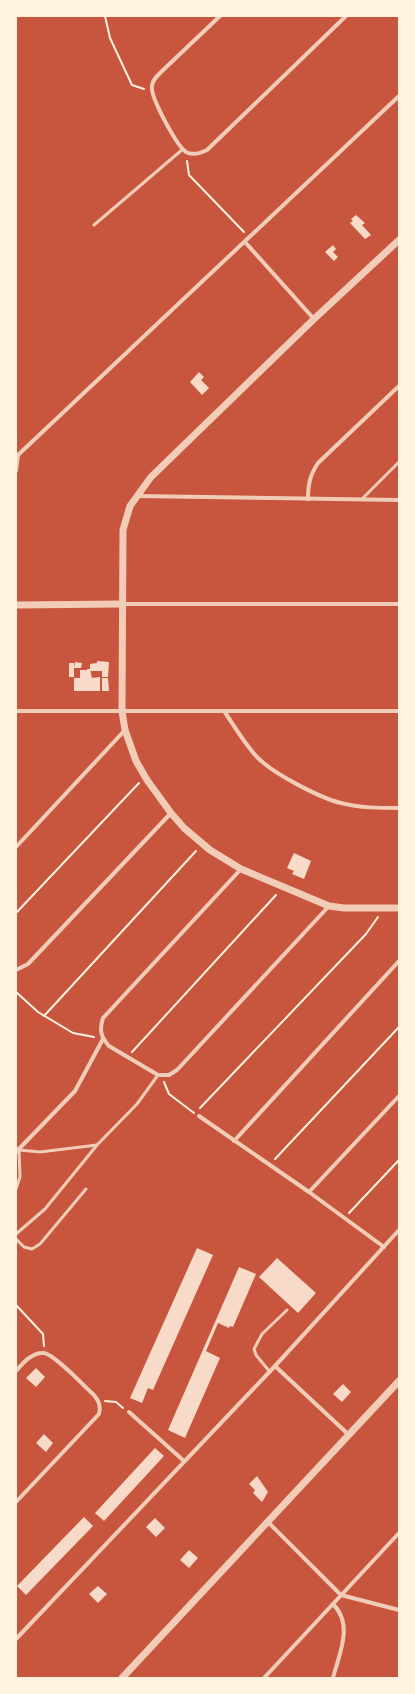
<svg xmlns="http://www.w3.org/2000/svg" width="415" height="1694" viewBox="0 0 415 1694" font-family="Karla,sans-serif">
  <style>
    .building { fill: #f7dbc8 }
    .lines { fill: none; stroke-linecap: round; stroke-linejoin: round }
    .path { stroke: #fff3e0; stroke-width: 2 }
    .service { stroke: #f1ccb7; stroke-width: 3 }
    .minor { stroke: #f1ccb7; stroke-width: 4 }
    .tertiary { stroke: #f1ccb7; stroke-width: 7 }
  </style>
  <rect width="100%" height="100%" fill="#c8553d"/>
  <!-- building -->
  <g class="building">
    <polygon points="356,215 365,223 362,225 371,235 365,239 350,223 353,221 351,219"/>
    <polygon points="333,245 336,249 333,252 338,257 334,261 325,252"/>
    <polygon points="199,372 204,377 201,380 209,388 202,395 190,382"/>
    <polygon points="97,661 109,662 108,677 102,677 102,671 90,671 90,664 97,663"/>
    <polygon points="75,662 82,663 81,668 74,668"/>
    <rect x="69" y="663" width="5" height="14"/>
    <polygon points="87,669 90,669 92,678 100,677 100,691 74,691 74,678 80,678 80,670 87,670"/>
    <polygon points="102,678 108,678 109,691 102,691"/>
    <polygon points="294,853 311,861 304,879 292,874 294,871 287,868"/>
    <polygon points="197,1248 213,1255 153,1390 148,1388 142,1403 130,1398"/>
    <polygon points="277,1258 316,1293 298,1313 259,1277"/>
    <polygon points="239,1267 256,1274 233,1327 230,1326 229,1328 218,1323 206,1351 220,1358 185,1438 168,1430"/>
    <polygon points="36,1368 45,1377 36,1387 26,1378"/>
    <polygon points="343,1384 351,1392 342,1402 333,1394"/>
    <polygon points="44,1434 53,1443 46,1452 36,1443"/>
    <polygon points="155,1448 164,1456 104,1521 95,1513"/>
    <polygon points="257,1476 268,1492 262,1502 253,1493 255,1490 249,1484"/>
    <polygon points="84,1517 93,1526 26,1595 17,1586"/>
    <polygon points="155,1518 165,1528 156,1537 146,1527"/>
    <polygon points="189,1550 198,1558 189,1568 180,1560"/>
    <polygon points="98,1586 107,1594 98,1603 89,1594"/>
  </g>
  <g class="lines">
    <!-- path -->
    <g class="path">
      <polyline points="105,16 110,38 132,85 144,89"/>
      <polyline points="187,161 189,175 244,232"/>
      <polyline points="16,913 139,783"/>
      <polyline points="16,992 38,1012 73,1033 94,1037"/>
      <polyline points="44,1016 196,851"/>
      <polyline points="132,1052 276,895"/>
      <polyline points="164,1082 169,1094 194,1113"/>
      <polyline points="200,1108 366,934 378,917"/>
      <polyline points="275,1159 399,1027"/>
      <polyline points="349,1213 399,1160"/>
      <polyline points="16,1305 43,1334 44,1346"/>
      <polyline points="105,1401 116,1402 123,1408"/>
    </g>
    <!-- service -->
    <g class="service">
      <polyline points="94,225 183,149"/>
      <polyline points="362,499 399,462"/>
      <polyline points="16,1189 20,1177 19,1150 40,1152 97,1145"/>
      <polyline points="16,1234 45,1209 97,1145 137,1104 158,1075"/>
      <polyline points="16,1239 24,1247 32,1249 40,1244 86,1189"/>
      <polyline points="270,1372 256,1355 254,1349 262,1334 287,1310"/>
    </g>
    <!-- minor -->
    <g class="minor">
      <path d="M220,16l-60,57c-4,4 -8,8 -8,13 -2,11 25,60 34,66 7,4 15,1 21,-2l139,-134"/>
      <polyline points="245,242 314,319"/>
      <polyline points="18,455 399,96"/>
      <polyline points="16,471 18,455"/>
      <polyline points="137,496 399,500"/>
      <path d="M308,499c0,-15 2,-24 10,-36l81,-77"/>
      <polyline points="121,604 399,604"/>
      <polyline points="16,711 399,711"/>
      <path d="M224,711c11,16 21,34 34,47 16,16 62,40 83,45 19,5 39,5 58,5"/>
      <polyline points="16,847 125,730"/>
      <path d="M241,869l-138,149c-4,12 -2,19 6,28l49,29h11l8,-5 152,-164"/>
      <polyline points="16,970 28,964 171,813"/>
      <polyline points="199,1116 309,1192 384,1247"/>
      <polyline points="234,1141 399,961"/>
      <polyline points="16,1152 75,1091 103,1039"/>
      <polyline points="309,1192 399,1096"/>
      <polyline points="275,1366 349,1435"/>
      <path d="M16,1371c7,-8 16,-19 28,-18 10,1 41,34 50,42 5,6 7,11 5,19l-83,88"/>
      <polyline points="129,1412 184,1461"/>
      <polyline points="268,1522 341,1595 399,1610"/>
      <polyline points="16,1639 275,1366 399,1230"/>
      <polyline points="264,1678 399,1533"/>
      <path d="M333,1678c6,-24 21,-53 0,-74"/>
    </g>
    <!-- tertiary -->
    <g class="tertiary">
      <polyline points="399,240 314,319 151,477 130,506 123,530 122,711 125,730 136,761 147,780 171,813 184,828 210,850 241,869 329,906 344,908 399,908"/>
      <polyline points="16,605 121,604"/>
      <polyline points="122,1678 399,1381"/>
    </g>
  </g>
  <!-- border -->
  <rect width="415" height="1694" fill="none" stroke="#fff3e0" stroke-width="34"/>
</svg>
